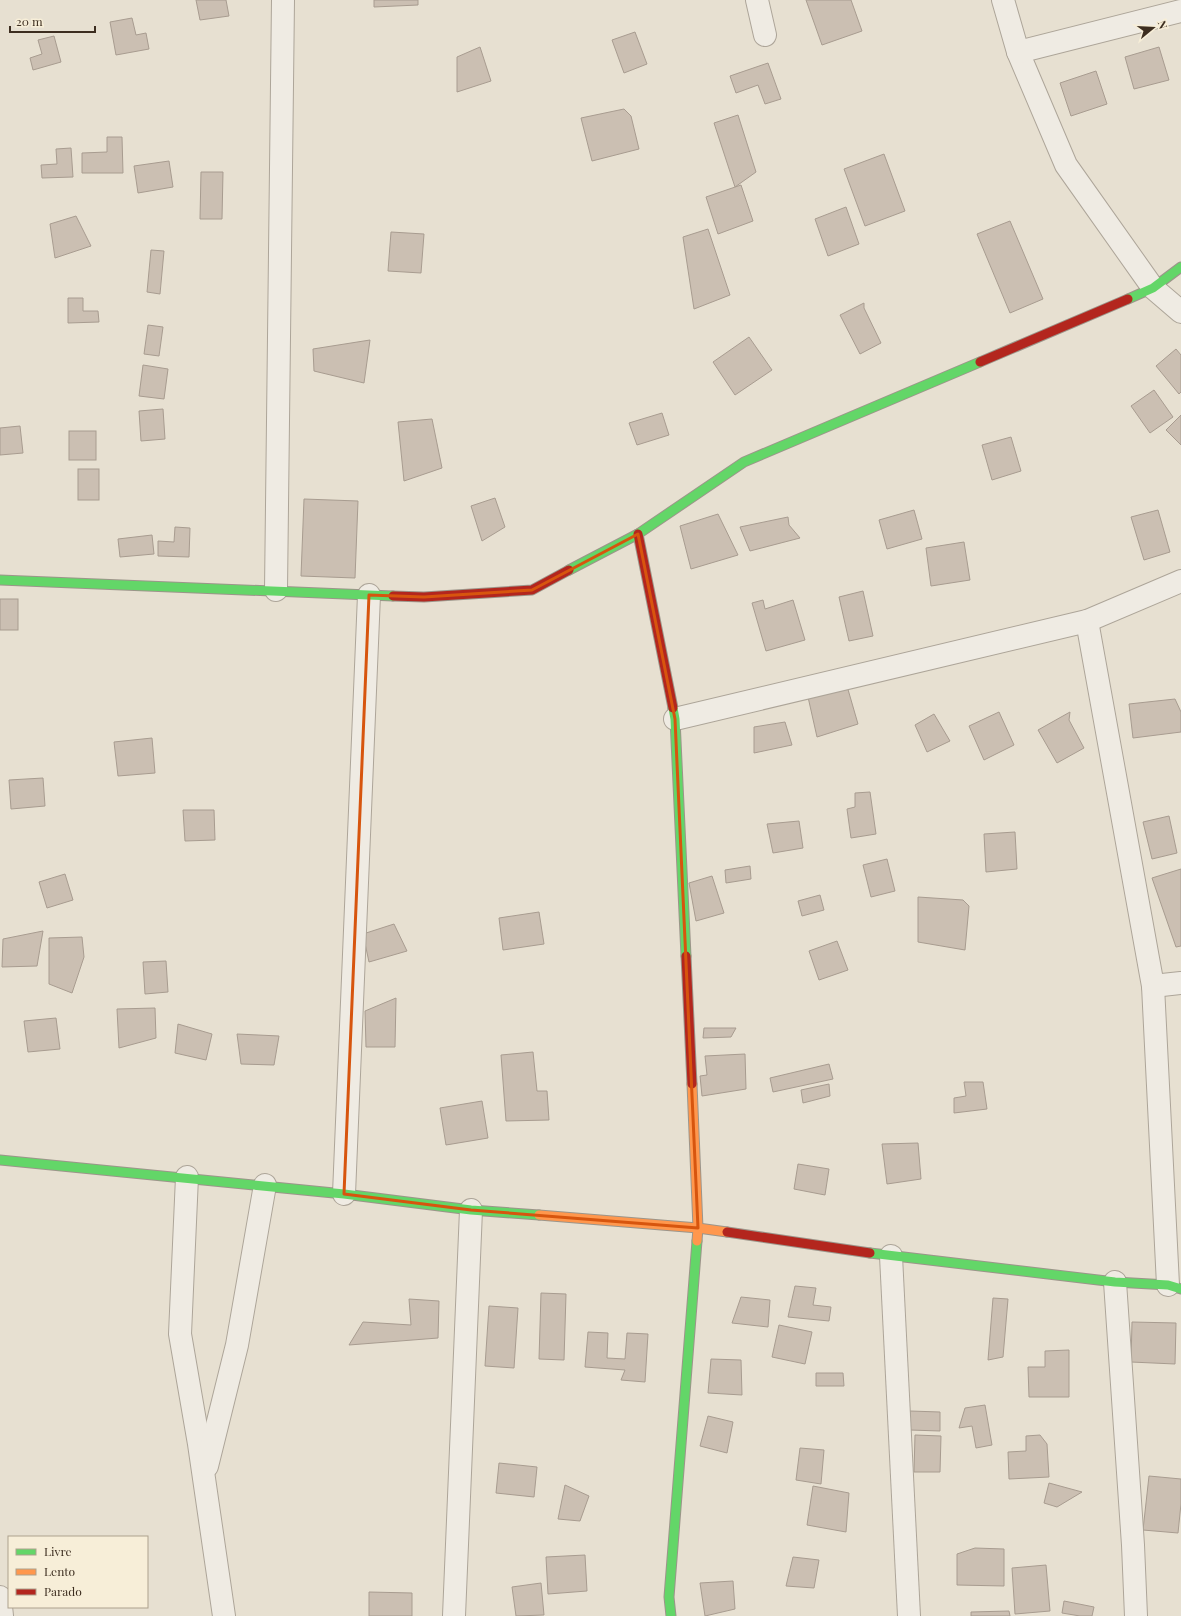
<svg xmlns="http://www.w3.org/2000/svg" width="1181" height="1616" viewBox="0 0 1181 1616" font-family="'Playfair Display',serif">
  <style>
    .building { fill: #cbbfb2; stroke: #a89c90 }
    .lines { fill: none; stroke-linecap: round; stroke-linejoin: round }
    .street-casing { stroke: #ada599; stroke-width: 24 }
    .fast-casing { stroke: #9c958a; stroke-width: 11 }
    .slow-casing { stroke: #9c958a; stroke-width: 11 }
    .jam-casing { stroke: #9c958a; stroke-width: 11 }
    .street { stroke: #efebe3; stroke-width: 22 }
    .fast { stroke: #63d668; stroke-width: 9 }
    .slow { stroke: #ff974d; stroke-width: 9 }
    .jam { stroke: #b3261e; stroke-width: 9 }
    .marked { fill: none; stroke: #d7550e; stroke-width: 3; stroke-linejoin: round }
  </style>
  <rect width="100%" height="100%" fill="#e7e0d1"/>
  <!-- building -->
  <g class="building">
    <polygon points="196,0 226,0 229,16 200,20"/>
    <polygon points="374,0 418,0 418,5 374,7"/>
    <polygon points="806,0 851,0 862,31 822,45"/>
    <polygon points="132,18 136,35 146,33 149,49 116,55 110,22"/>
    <polygon points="635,32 647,64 624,73 612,40"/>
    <polygon points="54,36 61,62 33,70 30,58 42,54 38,40"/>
    <polygon points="480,47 491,81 457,92 457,57"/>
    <polygon points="1159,47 1169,80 1134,89 1125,57"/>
    <polygon points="768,63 781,99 765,104 758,85 736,93 730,76"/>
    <polygon points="1096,71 1107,104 1071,116 1060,83"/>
    <polygon points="624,109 631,116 639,149 592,161 581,118"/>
    <polygon points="738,115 756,172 735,187 714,123"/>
    <polygon points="107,137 122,137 123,173 82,173 82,153 107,152"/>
    <polygon points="71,148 73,177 42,178 41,165 57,164 56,149"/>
    <polygon points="884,154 905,211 865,226 844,169"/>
    <polygon points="169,161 173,187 138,193 134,166"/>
    <polygon points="201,172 223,172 222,219 200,219"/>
    <polygon points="741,185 753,221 718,234 706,197"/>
    <polygon points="846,207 859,244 828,256 815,219"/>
    <polygon points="76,216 91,246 55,258 50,224"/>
    <polygon points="1010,221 1043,299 1010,313 977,234"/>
    <polygon points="708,229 730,295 694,309 683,237"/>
    <polygon points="391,232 424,234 421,273 388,271"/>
    <polygon points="151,250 164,251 160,294 147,292"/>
    <polygon points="68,298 83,298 83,311 98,311 99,322 68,323"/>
    <polygon points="864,303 864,308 881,343 860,354 840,315"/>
    <polygon points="148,325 163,327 159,356 144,354"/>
    <polygon points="749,337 772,370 735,395 713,362"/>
    <polygon points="370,340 364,383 314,371 313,349"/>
    <polygon points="1176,349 1181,355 1181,392 1179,394 1156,366"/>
    <polygon points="143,365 168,369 164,399 139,396"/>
    <polygon points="1154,390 1173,417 1150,433 1131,406"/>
    <polygon points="163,409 165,439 141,441 139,411"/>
    <polygon points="662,413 669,435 637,445 629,423"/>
    <polygon points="1181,415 1181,445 1166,430"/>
    <polygon points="432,419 442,468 404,481 398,422"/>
    <polygon points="20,426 23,453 0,455 0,428"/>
    <rect x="69" y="431" width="27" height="29"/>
    <polygon points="1011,437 1021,471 992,480 982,445"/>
    <rect x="78" y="469" width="21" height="31"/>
    <polygon points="495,498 505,527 482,541 471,506"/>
    <polygon points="304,499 358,501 355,578 301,576"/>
    <polygon points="914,510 922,539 887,549 879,520"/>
    <polygon points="1158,510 1170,552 1144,560 1131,517"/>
    <polygon points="718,514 738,555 691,569 680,526"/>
    <polygon points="788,517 789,525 800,538 750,551 740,527"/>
    <polygon points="175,527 190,528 189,557 158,556 158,541 174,542"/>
    <polygon points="152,535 154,554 120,557 118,539"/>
    <polygon points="964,542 970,580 931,586 926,548"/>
    <polygon points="863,591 873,636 849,641 839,597"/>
    <rect x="0" y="599" width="18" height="31"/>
    <polygon points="763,600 765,609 793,600 805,640 766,651 752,603"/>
    <polygon points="847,686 858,724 817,737 808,697"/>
    <polygon points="1175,699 1181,712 1181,732 1133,738 1129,704"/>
    <polygon points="999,712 1014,745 984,760 969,726"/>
    <polygon points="1070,712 1069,720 1084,748 1057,763 1038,730"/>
    <polygon points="934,714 950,741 927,752 915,725"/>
    <polygon points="785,722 792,745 754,753 754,727"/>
    <polygon points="152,738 155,773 118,776 114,742"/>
    <polygon points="43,778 45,806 11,809 9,780"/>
    <polygon points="870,792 876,834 851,838 847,809 855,807 855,793"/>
    <polygon points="183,810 214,810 215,840 185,841"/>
    <polygon points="1169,816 1177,853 1152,859 1143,822"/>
    <polygon points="799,821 803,848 773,853 767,824"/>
    <polygon points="1015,832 1017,869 986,872 984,834"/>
    <polygon points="887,859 895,891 871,897 863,865"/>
    <polygon points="750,866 751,879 726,883 725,870"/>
    <polygon points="1181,869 1181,946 1176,947 1152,878"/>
    <polygon points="65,874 73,900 47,908 39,882"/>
    <polygon points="712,876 724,913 696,921 689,883"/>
    <polygon points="820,895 824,910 802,916 798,901"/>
    <polygon points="918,897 963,900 969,906 965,950 918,942"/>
    <polygon points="539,912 544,944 503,950 499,918"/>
    <polygon points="394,924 407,951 369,962 363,934"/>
    <polygon points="43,931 37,966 2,967 3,939"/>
    <polygon points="82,937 84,957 72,993 49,984 49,938"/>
    <polygon points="837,941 848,970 819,980 809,951"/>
    <polygon points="166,961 168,992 145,994 143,962"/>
    <polygon points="396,998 395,1047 366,1047 365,1011"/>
    <polygon points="155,1008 156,1038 119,1048 117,1009"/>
    <polygon points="56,1018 60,1049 28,1052 24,1021"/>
    <polygon points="178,1024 212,1034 206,1060 175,1053"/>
    <polygon points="704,1028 736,1028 731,1037 703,1038"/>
    <polygon points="237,1034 279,1036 274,1065 241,1064"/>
    <polygon points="533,1052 537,1091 547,1091 549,1120 506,1121 501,1055"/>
    <polygon points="745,1054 746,1089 702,1096 700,1076 707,1075 705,1056"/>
    <polygon points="829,1064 833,1079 773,1092 770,1078"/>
    <polygon points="964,1082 983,1082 987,1109 954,1113 954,1098 966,1096"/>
    <polygon points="829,1084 830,1096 803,1103 801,1090"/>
    <polygon points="482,1101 488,1138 446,1145 440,1108"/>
    <polygon points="918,1143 921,1179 887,1184 882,1144"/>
    <polygon points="798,1164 829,1169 825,1195 794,1189"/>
    <polygon points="795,1286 816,1288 813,1305 831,1307 829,1321 788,1317"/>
    <polygon points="541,1293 566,1294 564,1360 539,1359"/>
    <polygon points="741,1297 770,1300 768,1327 732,1323"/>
    <polygon points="993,1298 1008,1299 1003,1357 988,1360"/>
    <polygon points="409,1299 439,1301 438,1338 349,1345 363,1322 411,1325"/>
    <polygon points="489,1306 518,1308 514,1368 485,1366"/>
    <polygon points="1132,1322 1176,1323 1175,1364 1131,1362"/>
    <polygon points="779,1325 812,1332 805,1364 772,1357"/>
    <polygon points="588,1332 608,1333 607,1358 625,1359 627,1333 648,1334 645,1382 621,1380 625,1370 585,1367"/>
    <polygon points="1069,1350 1069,1397 1029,1397 1028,1367 1045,1367 1045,1351"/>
    <polygon points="711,1359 741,1360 742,1395 708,1393"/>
    <polygon points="816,1373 843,1373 844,1386 816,1386"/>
    <polygon points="985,1405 992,1445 976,1448 972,1426 959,1428 965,1408"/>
    <polygon points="910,1411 940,1412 940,1431 910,1430"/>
    <polygon points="708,1416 733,1422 727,1453 700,1446"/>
    <polygon points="915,1435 941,1436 940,1472 914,1472"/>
    <polygon points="1040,1435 1047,1444 1049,1477 1009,1479 1008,1452 1026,1451 1026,1436"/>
    <polygon points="800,1448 824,1450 821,1484 796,1480"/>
    <polygon points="499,1463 537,1467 534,1497 496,1493"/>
    <polygon points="1149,1476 1181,1479 1181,1504 1178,1533 1143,1530"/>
    <polygon points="1049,1483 1082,1492 1057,1507 1044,1503"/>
    <polygon points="565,1485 589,1496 580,1521 558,1519"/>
    <polygon points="813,1486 849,1493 846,1532 807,1525"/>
    <polygon points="975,1548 1004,1549 1004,1586 957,1585 957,1554"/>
    <polygon points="585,1555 587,1591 548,1594 546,1557"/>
    <polygon points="793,1557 819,1560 814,1588 786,1586"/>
    <polygon points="1046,1565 1050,1611 1015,1614 1012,1568"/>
    <polygon points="733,1581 735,1609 705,1616 700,1583"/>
    <polygon points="541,1583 544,1615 516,1616 512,1587"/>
    <polygon points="369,1592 412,1593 412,1616 369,1616"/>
    <polygon points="1064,1601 1094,1607 1092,1616 1080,1616 1062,1613"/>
    <polygon points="1009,1611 1010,1616 971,1616 971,1612"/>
  </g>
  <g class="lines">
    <defs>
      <g id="street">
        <polyline points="757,0 765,35"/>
        <polyline points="1003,0 1018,52 1066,165 1153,288 1181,312"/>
        <polyline points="1018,52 1181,11"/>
        <polyline points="276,590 283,0"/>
        <polyline points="1087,621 1153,986 1168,1285"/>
        <polyline points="675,719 1087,621 1181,581"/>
        <polyline points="1153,986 1181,983"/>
        <polyline points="187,1177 180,1334 199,1444 224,1616"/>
        <polyline points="344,1194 369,595"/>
        <polyline points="891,1256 909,1616"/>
        <polyline points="1115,1282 1133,1545 1136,1616"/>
        <polyline points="207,1466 237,1345 265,1185"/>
        <polyline points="0,1597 2,1616"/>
        <polyline points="454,1616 471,1210"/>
      </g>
      <g id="fast">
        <polyline points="1128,299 1153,288 1181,267"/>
        <polyline points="569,570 638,534 744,462 980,362"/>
        <polyline points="0,580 393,596"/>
        <polyline points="673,708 675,719 686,956"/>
        <polyline points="0,1160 344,1194 471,1210 539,1215"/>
        <polyline points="870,1253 1115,1282 1168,1285 1181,1289"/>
        <polyline points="671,1616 669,1597 697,1241"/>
      </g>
      <g id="slow">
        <polyline points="692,1084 698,1228 697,1241"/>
        <polyline points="539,1215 698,1228 727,1232"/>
      </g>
      <g id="jam">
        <polyline points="980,362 1128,299"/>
        <polyline points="638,534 673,708"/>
        <polyline points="393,596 424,597 532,590 569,570"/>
        <polyline points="686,956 692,1084"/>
        <polyline points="727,1232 870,1253"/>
      </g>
    </defs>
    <!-- street casing -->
    <use href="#street" class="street-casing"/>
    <!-- fast casing -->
    <use href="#fast" class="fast-casing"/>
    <!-- slow casing -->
    <use href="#slow" class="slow-casing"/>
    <!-- jam casing -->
    <use href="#jam" class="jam-casing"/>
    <!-- street -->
    <use href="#street" class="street"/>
    <!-- fast -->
    <use href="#fast" class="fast"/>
    <!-- slow -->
    <use href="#slow" class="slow"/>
    <!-- jam -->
    <use href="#jam" class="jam"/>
  </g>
  <!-- marked area -->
  <path class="marked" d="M638,534l37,185 23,509 -227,-18 -127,-16 25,-599 55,2 108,-7z"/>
  <!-- legend -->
  <rect x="8" y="1536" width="140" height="72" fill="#f7eed8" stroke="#ada18e"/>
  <rect x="16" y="1549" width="20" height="6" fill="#63d668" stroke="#ada18e"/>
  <text x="44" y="1556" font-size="12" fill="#3d2e20">Livre</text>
  <rect x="16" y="1569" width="20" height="6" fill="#ff974d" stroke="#ada18e"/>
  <text x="44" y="1576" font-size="12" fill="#3d2e20">Lento</text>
  <rect x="16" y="1589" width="20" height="6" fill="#b3261e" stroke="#ada18e"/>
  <text x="44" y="1596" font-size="12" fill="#3d2e20">Parado</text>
  <!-- north arrow -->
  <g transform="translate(1153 28) rotate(72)" stroke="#f7eed8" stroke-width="3" paint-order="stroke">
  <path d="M0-3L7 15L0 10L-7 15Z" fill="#3d2e20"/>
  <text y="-6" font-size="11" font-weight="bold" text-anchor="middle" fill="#3d2e20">N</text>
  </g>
  <!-- scale -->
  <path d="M10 26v6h85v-6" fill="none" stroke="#3d2e20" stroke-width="2"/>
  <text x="16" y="26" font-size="12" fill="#3d2e20" stroke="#f7eed8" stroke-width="3" paint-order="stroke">20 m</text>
</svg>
